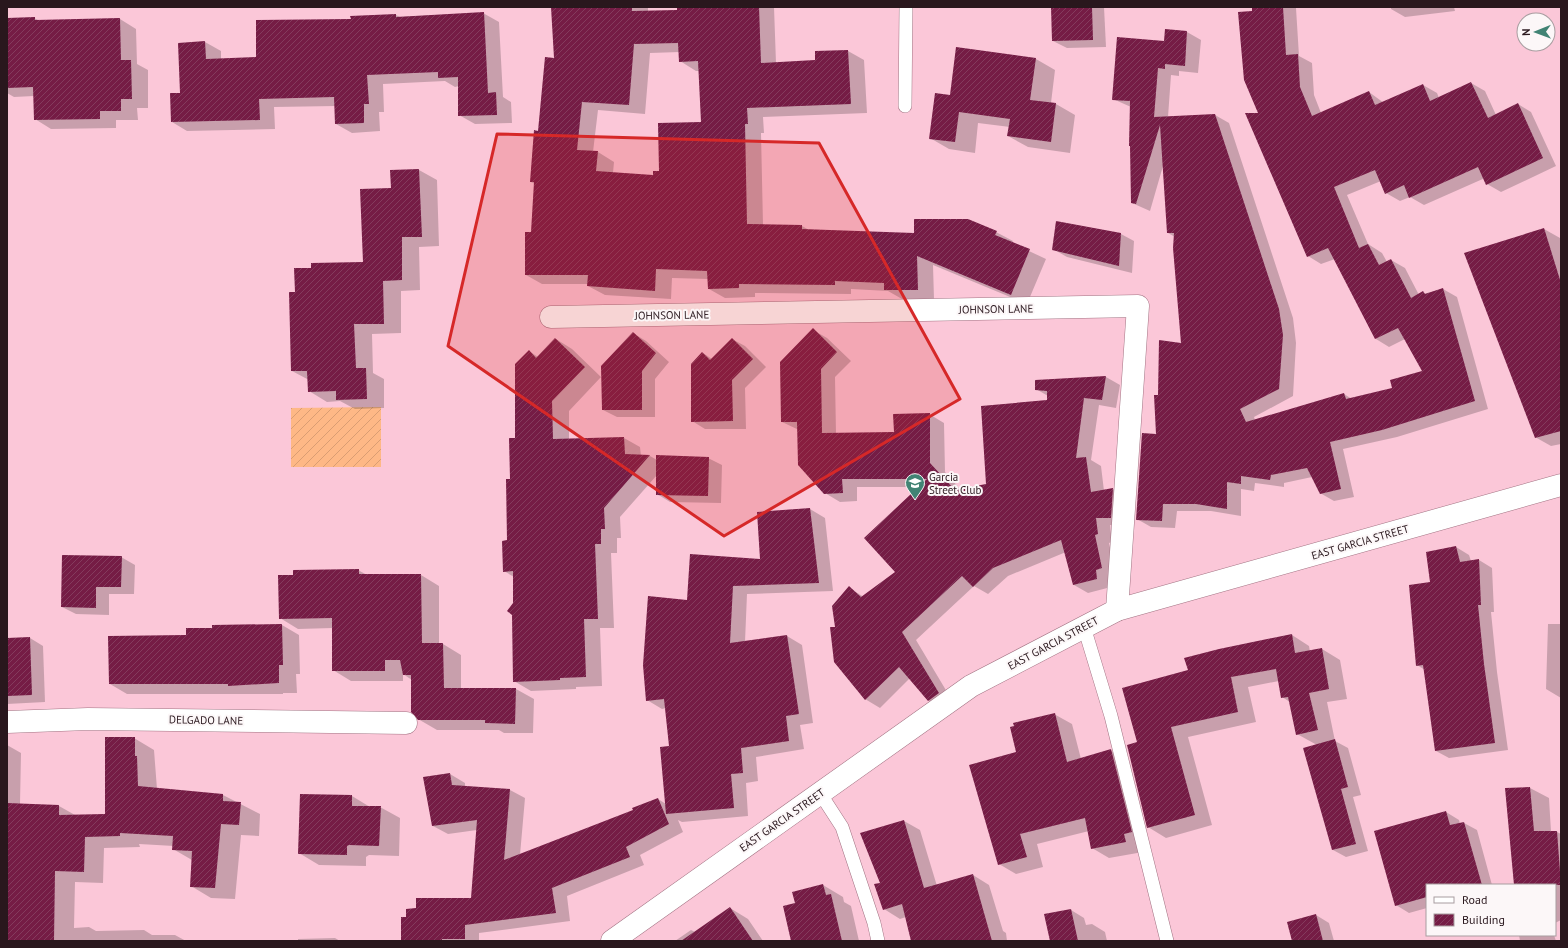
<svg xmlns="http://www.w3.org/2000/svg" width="1568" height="948" viewBox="0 0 1568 948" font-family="'PT Sans',sans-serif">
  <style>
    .garden { fill: url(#garden-furrows) }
    .shadow { fill: #0003; fill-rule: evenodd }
    .building { fill: url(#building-hatch); fill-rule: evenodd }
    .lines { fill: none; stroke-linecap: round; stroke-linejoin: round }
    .lane-casing { stroke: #a27383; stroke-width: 14 }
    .street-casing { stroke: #a27383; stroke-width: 23 }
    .lane { stroke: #fff; stroke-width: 13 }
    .street { stroke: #fff; stroke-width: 22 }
    .marked { fill: #d62828; fill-opacity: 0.2; stroke: #d62828; stroke-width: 3; stroke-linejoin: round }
    .labels { text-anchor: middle; stroke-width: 4; stroke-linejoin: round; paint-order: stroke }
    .street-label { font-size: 11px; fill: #29171d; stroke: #fcf7f8 }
    .poi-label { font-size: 11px; fill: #29171d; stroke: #fcf7f8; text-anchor: start }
  </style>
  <defs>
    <pattern id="garden-furrows" width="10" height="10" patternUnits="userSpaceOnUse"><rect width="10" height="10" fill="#feb886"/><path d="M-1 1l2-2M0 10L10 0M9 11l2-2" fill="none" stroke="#da9d73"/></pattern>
    <pattern id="building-hatch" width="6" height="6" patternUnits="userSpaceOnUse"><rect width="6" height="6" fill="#751c45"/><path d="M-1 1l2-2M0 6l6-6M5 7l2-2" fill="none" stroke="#843b5d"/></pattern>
  </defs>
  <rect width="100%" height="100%" fill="#fbc7d8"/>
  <!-- garden -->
  <polygon class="garden" points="381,407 381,467 291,467 291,408"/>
  <!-- shadow -->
  <g class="shadow">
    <path d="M552,7h96v5l30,-1v-4h96l2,56 40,-2v-9l32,-1 16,9 3,53 -104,4 1,16h-3l2,92 39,1 7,4 106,4 81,-2 17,9 -1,2 34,16 -19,45 -94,-39 1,34h-32l-14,-8 -37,-2v5l-96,-1v4l-30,1 -16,-9 -1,-10 -36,-1 -1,21 -66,-4 -17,-9v-2h-46l-16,-9 6,-42 3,-49 -4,-2 8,-50 16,-73zM680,52v9l16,10h4l2,52 -48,54 -41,-4 1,-11 -16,-10h-5l5,-42 47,4 5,-61z"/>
    <polygon points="1052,7 1104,7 1106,47 1067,48 1053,41"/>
    <polygon points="1253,7 1296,8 1299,56 1312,63 1314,95 1321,113 1369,92 1384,103 1423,85 1437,93 1439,98 1471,83 1485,91 1496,115 1518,104 1531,112 1556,166 1501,192 1487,184 1485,178 1424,205 1410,197 1400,201 1386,193 1381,181 1347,195 1368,244 1382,253 1387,262 1391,260 1405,268 1419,295 1443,289 1457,297 1488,409 1397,437 1343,449 1354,497 1334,501 1320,493 1312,477 1284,483 1284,487 1255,483 1254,491 1241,489 1241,516 1211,511 1177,511 1175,528 1151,527 1137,519 1157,435 1159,396 1182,344 1175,237 1168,233 1163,166 1150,211 1132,203 1131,107 1113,99 1165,42 1166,30 1187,32 1201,40 1198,73 1179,71 1179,76 1171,75 1168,117 1215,115 1229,123 1293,318 1296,343 1293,396 1254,417 1255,420 1344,394 1352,399 1393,389 1423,371 1405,339 1389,347 1376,339 1335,259 1321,264 1308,256 1259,113"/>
    <polygon points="1391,7 1454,7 1455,11 1405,17 1391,9"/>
    <polygon points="483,13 499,22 503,97 511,102 512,123 475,124 459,115 459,86 455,87 445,81 383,84 384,112 379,112 380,131 352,133 336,124 336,106 274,107 275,129 187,131 172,122 181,94 205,42 221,51 221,60 258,58 352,20 396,15 400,17"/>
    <polygon points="34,18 40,21 120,19 136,29 137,64 148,70 148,108 137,108 138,120 116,120 116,128 51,129 35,119 34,96 14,97 7,93 7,19"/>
    <polygon points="1036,59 1055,70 1051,103 1056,104 1075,115 1070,153 1028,147 1008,136 1010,127 978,123 975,153 949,149 930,138 950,97"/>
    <polygon points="419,170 437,180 439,246 419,247 420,290 401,291 401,333 372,334 373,373 384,379 384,408 355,409 340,401 327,402 309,391 309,380 292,371 296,293 312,269 364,263 392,189"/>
    <polygon points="1544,229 1560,238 1561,243 1561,444 1551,446 1535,437"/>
    <polygon points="1121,234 1134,241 1132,273 1067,257 1053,249"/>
    <polygon points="813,330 827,338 851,361 835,377 836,434 895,433 929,414 944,423 945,472 961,490 987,485 1048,401 1048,396 1036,389 1106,377 1120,385 1116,408 1099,405 1091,460 1101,466 1104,491 1113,489 1127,498 1125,526 1110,525 1112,542 1109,543 1116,576 1111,587 1088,593 1074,585 1066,552 1008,576 988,594 974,586 916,640 953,702 943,709 929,701 910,678 880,708 865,699 836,627 849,588 864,597 896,572 920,487 857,487 857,501 840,502 825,493 799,430 782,422"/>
    <polygon points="633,333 646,341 669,362 655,379 655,417 617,417 603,410"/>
    <polygon points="556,339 572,349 601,377 569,411 569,440 624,438 640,447 641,456 650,456 657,460 708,458 722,465 721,503 670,502 657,494 657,475 620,517 621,538 617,538 617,553 611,553 614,628 600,628 602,686 576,687 576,689 531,691 514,681 514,577 504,571 508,541 511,480 529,351 538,357"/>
    <polygon points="732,339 745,346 766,367 745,388 746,429 705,429 692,421 703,353 712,359"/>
    <polygon points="810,509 825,518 833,591 747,594 745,642 787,636 802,645 813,723 800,725 804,749 756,757 758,781 746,783 748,816 682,822 678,820 683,832 640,855 644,865 567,896 570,921 479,933 479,941 402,941 407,918 472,899 477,830 448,834 433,826 450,774 465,783 465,787 510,790 525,798 520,855 634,811 658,799 666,804 671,747 666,708 662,709 647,700 687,601 761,560 758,513"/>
    <polygon points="1456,547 1469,555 1471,561 1479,560 1492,568 1494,612 1491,612 1497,672 1508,750 1449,758 1436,751 1425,670 1417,665 1431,583"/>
    <polygon points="121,557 135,565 134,594 109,594 109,615 76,614 62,607"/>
    <polygon points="358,570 367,575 421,575 439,586 439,644 443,644 461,655 461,689 516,689 534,699 533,733 504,733 499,730 437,730 418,719 412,680 403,674 403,681 351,681 333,670 333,628 298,629 280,618 294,576"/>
    <polygon points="1560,603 1561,603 1561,698 1546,689 1548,624 1560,624"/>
    <polygon points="282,625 299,635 300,674 296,674 297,693 283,693 283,694 127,694 110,684 187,636 213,629 213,626"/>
    <polygon points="1292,635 1309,646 1310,652 1322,649 1340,660 1347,699 1327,702 1335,741 1348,748 1361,795 1353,797 1368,851 1346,857 1333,850 1317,745 1297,734 1290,702 1282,697 1279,681 1248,687 1256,722 1188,737 1212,825 1166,838 1148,827 1138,743 1189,671"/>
    <polygon points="30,638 43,646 45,702 7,704 7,639"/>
    <polygon points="1054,714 1072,724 1081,759 1111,751 1128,760 1143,852 1109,858 1092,848 1089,831 1037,844 1043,867 1016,874 999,864 1018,752"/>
    <polygon points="134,738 154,750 157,789 223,795 260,814 259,836 241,835 235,899 211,898 191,886 192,860 173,849 174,846 139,844 140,847 104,848 103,883 75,882 74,928 89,927 96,931 144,930 152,935 175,935 186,941 7,941 7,745 21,753 20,804 59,806 75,815 106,815"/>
    <polygon points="1530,788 1549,798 1551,832 1557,832 1561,834 1561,920 1555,923 1555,885 1515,885 1506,789"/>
    <polygon points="352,796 370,807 380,807 400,818 399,856 369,855 366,857 366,866 319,865 299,853"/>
    <polygon points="1446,812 1459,820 1460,824 1464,823 1477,830 1492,885 1427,885 1427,908 1409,913 1396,905"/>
    <polygon points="904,821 920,830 937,886 973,875 989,885 1003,931 1006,933 1007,941 912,941 906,917 900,919 884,909 881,883"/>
    <polygon points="823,885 843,897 844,902 851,906 859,941 792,941 796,904"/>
    <polygon points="730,908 748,919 763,941 675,941 691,930 695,932"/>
    <polygon points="1071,910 1084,918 1086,925 1092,924 1105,932 1107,941 1051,941"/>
    <polygon points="1316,915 1329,923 1334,941 1293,941"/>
    <polygon points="1519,935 1554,935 1556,941 1520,941"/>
    <polygon points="335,938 340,941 298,941 298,939"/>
  </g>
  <!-- building -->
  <g class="building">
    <path d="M551,7h81v4l45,-1v-3h82l2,56 54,-3v-9l33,-1 3,54 -104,4 1,16h-3l2,100 55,1v4l112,4v-14h54l29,12 -2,4 35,14 -19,46 -94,-39 1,34h-34v-7l-49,-2v4l-96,-1v4l-31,1 -1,-18 -51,-2 -1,22 -68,-5 1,-11h-63v-43h6l3,-50h-4l4,-52 4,1 7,-74 9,1zM678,43l1,19 19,-1 3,61 -43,1 1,48h-6v4l-57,-4 2,-20 -21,-1 5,-48 47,3 5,-61z"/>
    <polygon points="1051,7 1092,7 1093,40 1052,41"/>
    <polygon points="1252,7 1283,7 1286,55 1298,54 1300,87 1312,116 1369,91 1375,105 1423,84 1430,101 1471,82 1488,118 1518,103 1543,158 1486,185 1478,167 1409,198 1404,185 1385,194 1375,170 1334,187 1359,248 1368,244 1379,265 1391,259 1411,298 1423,291 1425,294 1443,288 1475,401 1382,430 1330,442 1341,489 1320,494 1307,468 1271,475 1270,480 1241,476 1241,484 1227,482 1227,509 1196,504 1163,504 1162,521 1136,520 1142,433 1156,434 1154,395 1158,395 1159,340 1181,343 1173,248 1174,233 1167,233 1160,125 1136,204 1131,203 1130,146 1129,146 1130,101 1112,100 1117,37 1164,41 1165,29 1187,31 1185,66 1165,64 1165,69 1158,68 1154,117 1215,114 1279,309 1283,335 1279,389 1240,409 1246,422 1344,393 1346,399 1392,388 1390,380 1422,371 1398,328 1375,339 1328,248 1307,257 1245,113 1258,113 1244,80 1238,12 1252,11"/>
    <polygon points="484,12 488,93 496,92 497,115 458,116 458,77 438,78 438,72 367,75 369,104 364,104 364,123 335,124 334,97 259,99 260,120 171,122 170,93 180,93 178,43 205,41 206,59 256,57 256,20 351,19 350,16 396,14 396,17"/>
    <polygon points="35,17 35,20 120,18 121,60 131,60 132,99 121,99 121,111 100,111 100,119 34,120 33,87 7,88 7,18"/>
    <polygon points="956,47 1036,58 1030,100 1056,103 1051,142 1007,136 1010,119 959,112 955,142 929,139 935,93 950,95"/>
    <polygon points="419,169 422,237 402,237 402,280 383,281 384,324 354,324 356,368 366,368 367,399 336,400 336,391 308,392 307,371 291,371 289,292 295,292 294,268 311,268 311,263 363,262 360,189 391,188 390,170"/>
    <polygon points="1056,221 1121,233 1119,266 1052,250"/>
    <polygon points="1544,228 1561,283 1561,431 1535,438 1464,253"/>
    <polygon points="813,328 837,352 821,369 822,433 894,432 893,414 930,413 930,463 955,490 986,484 981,406 1047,400 1047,391 1035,390 1035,380 1106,376 1102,400 1084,398 1076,458 1086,457 1091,492 1113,488 1111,518 1096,518 1098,534 1095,535 1102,568 1096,570 1097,579 1073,585 1061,540 993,568 973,587 962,576 902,632 939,693 928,701 899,667 865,700 834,662 830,627 835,627 832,606 849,586 861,597 895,572 864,538 927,479 842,479 843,493 824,494 798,465 797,422 781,422 780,362"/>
    <polygon points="633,332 656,353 642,371 642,410 602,410 601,366"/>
    <polygon points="555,338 585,367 552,401 553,439 624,437 625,454 650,455 604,508 605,529 601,529 601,544 595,544 598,619 584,619 586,677 560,678 560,680 513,682 512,615 507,611 513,603 513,571 503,572 502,541 507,540 506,479 510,479 509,438 515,438 515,364 529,350 536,358"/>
    <polygon points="732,338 753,359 732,380 733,421 691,422 691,364 702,352 710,360"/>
    <polygon points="656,455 709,457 708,496 656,495"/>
    <polygon points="810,508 819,583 733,586 730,643 787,635 799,714 786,716 789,741 741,748 743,773 731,774 734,808 666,814 660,747 669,746 664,699 646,701 643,665 648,596 687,600 690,554 760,559 757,512"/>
    <polygon points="1456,546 1460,562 1479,559 1481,605 1478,605 1484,664 1495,743 1435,751 1423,665 1416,666 1409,585 1430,582 1426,552"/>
    <polygon points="62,555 122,556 121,587 96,587 96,608 61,607"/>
    <polygon points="359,569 359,574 421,574 422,643 443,643 444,688 516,688 515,724 485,723 485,720 418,720 411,712 411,675 403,675 400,660 385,660 385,671 332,671 332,618 279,619 278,575 293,575 293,570"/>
    <polygon points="282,624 283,665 279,665 279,683 228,686 228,684 109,684 108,636 186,635 186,628 212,628 212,625"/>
    <polygon points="1292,634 1295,653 1322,648 1329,689 1309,693 1318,730 1296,735 1288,697 1281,698 1276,669 1231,677 1238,712 1171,727 1195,815 1147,828 1127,745 1137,742 1122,688 1188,670 1184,658 1219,649"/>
    <polygon points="30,637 32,695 7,696 7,638"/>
    <polygon points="1055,713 1067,762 1111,749 1132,832 1124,834 1126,842 1091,849 1085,818 1020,834 1027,857 998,865 969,765 1016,752 1010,727 1014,726 1013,723"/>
    <polygon points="105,737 135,737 135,756 137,756 138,786 223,794 223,801 241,802 239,825 221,824 215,888 190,887 192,851 172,850 173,836 120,833 120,836 85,837 84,872 55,871 54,941 7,941 7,803 59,805 59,815 105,814"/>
    <polygon points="1335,739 1348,787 1341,789 1356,844 1332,850 1303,748"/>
    <polygon points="450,773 452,785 510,789 504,860 633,810 632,808 658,798 669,824 626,847 630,857 552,888 556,913 465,925 465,939 442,939 442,941 401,941 401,917 406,917 406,909 416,908 416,898 471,898 477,820 432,826 423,777"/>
    <polygon points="1530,787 1534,831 1557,831 1561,885 1514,885 1505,788"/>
    <polygon points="300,794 352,795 352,806 381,806 379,846 349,845 347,846 347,855 298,854"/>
    <polygon points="1446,811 1450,825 1464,822 1482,885 1427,885 1427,897 1395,906 1374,831"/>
    <polygon points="904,820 924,888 973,874 992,941 911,941 902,904 883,910 874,884 880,883 860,833"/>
    <polygon points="823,884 826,895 831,894 842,941 791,941 783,906 795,903 792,892"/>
    <polygon points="730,907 753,941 681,941"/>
    <polygon points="1071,909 1078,941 1050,941 1044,914"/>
    <polygon points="1316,914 1323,941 1292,941 1287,922"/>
  </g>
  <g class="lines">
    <defs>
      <g id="lane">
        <polyline points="905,106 906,7"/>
        <polyline points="1084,627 1111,716 1167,941"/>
        <polyline points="820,793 842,827 874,923 878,941"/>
      </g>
      <g id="street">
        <polyline points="551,317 1138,306 1117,610"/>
        <polyline points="7,722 88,719 406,723"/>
        <polyline points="612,941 971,686 1117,610 1561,485"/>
      </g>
    </defs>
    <!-- lane casing -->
    <use href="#lane" class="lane-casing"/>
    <!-- street casing -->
    <use href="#street" class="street-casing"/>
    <!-- lane -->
    <use href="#lane" class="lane"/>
    <!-- street -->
    <use href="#street" class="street"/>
  </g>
  <!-- marked area -->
  <path class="marked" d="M497,134l322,9 141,256 -236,137 -276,-190z"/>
  <!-- icons -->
  <defs>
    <symbol id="school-pin" viewBox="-11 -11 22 30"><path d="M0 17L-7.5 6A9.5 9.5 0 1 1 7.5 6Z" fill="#418374" stroke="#fcf7f8"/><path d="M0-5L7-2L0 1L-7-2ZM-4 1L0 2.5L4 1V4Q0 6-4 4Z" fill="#fff"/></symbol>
  </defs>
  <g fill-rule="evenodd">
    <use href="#school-pin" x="904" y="472" width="22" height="30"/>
  </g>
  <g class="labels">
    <!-- street labels -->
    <g class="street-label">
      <text transform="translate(996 309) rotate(-1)" y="4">JOHNSON LANE</text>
      <text transform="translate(672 315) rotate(-1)" y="4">JOHNSON LANE</text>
      <text transform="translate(1360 542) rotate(-16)" y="4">EAST GARCIA STREET</text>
      <text transform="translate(1053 643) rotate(-28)" y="4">EAST GARCIA STREET</text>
      <text transform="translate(206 720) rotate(1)" y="4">DELGADO LANE</text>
      <text transform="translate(782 820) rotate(-35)" y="4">EAST GARCIA STREET</text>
    </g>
    <!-- poi labels -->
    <g class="poi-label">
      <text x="929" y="481">Garcia<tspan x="929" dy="13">Street Club</tspan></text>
    </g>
  </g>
  <!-- border -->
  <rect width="1568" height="948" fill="none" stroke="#29171d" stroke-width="16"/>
  <!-- legend -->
  <rect x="1426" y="884" width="130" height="52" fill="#fcf7f8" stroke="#a89da0"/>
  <rect x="1434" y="897" width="20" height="6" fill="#ffffff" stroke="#a89da0"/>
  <text x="1462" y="904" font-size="12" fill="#29171d">Road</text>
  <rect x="1434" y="914" width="20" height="12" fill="url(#building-hatch)" stroke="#a89da0"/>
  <text x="1462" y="924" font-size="12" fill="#29171d">Building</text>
  <!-- north arrow -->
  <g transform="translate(1536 32) rotate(269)"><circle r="19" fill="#fcf7f8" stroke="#a89da0"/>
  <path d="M0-3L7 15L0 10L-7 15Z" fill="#418374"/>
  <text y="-6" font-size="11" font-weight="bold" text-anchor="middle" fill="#29171d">N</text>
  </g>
</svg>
